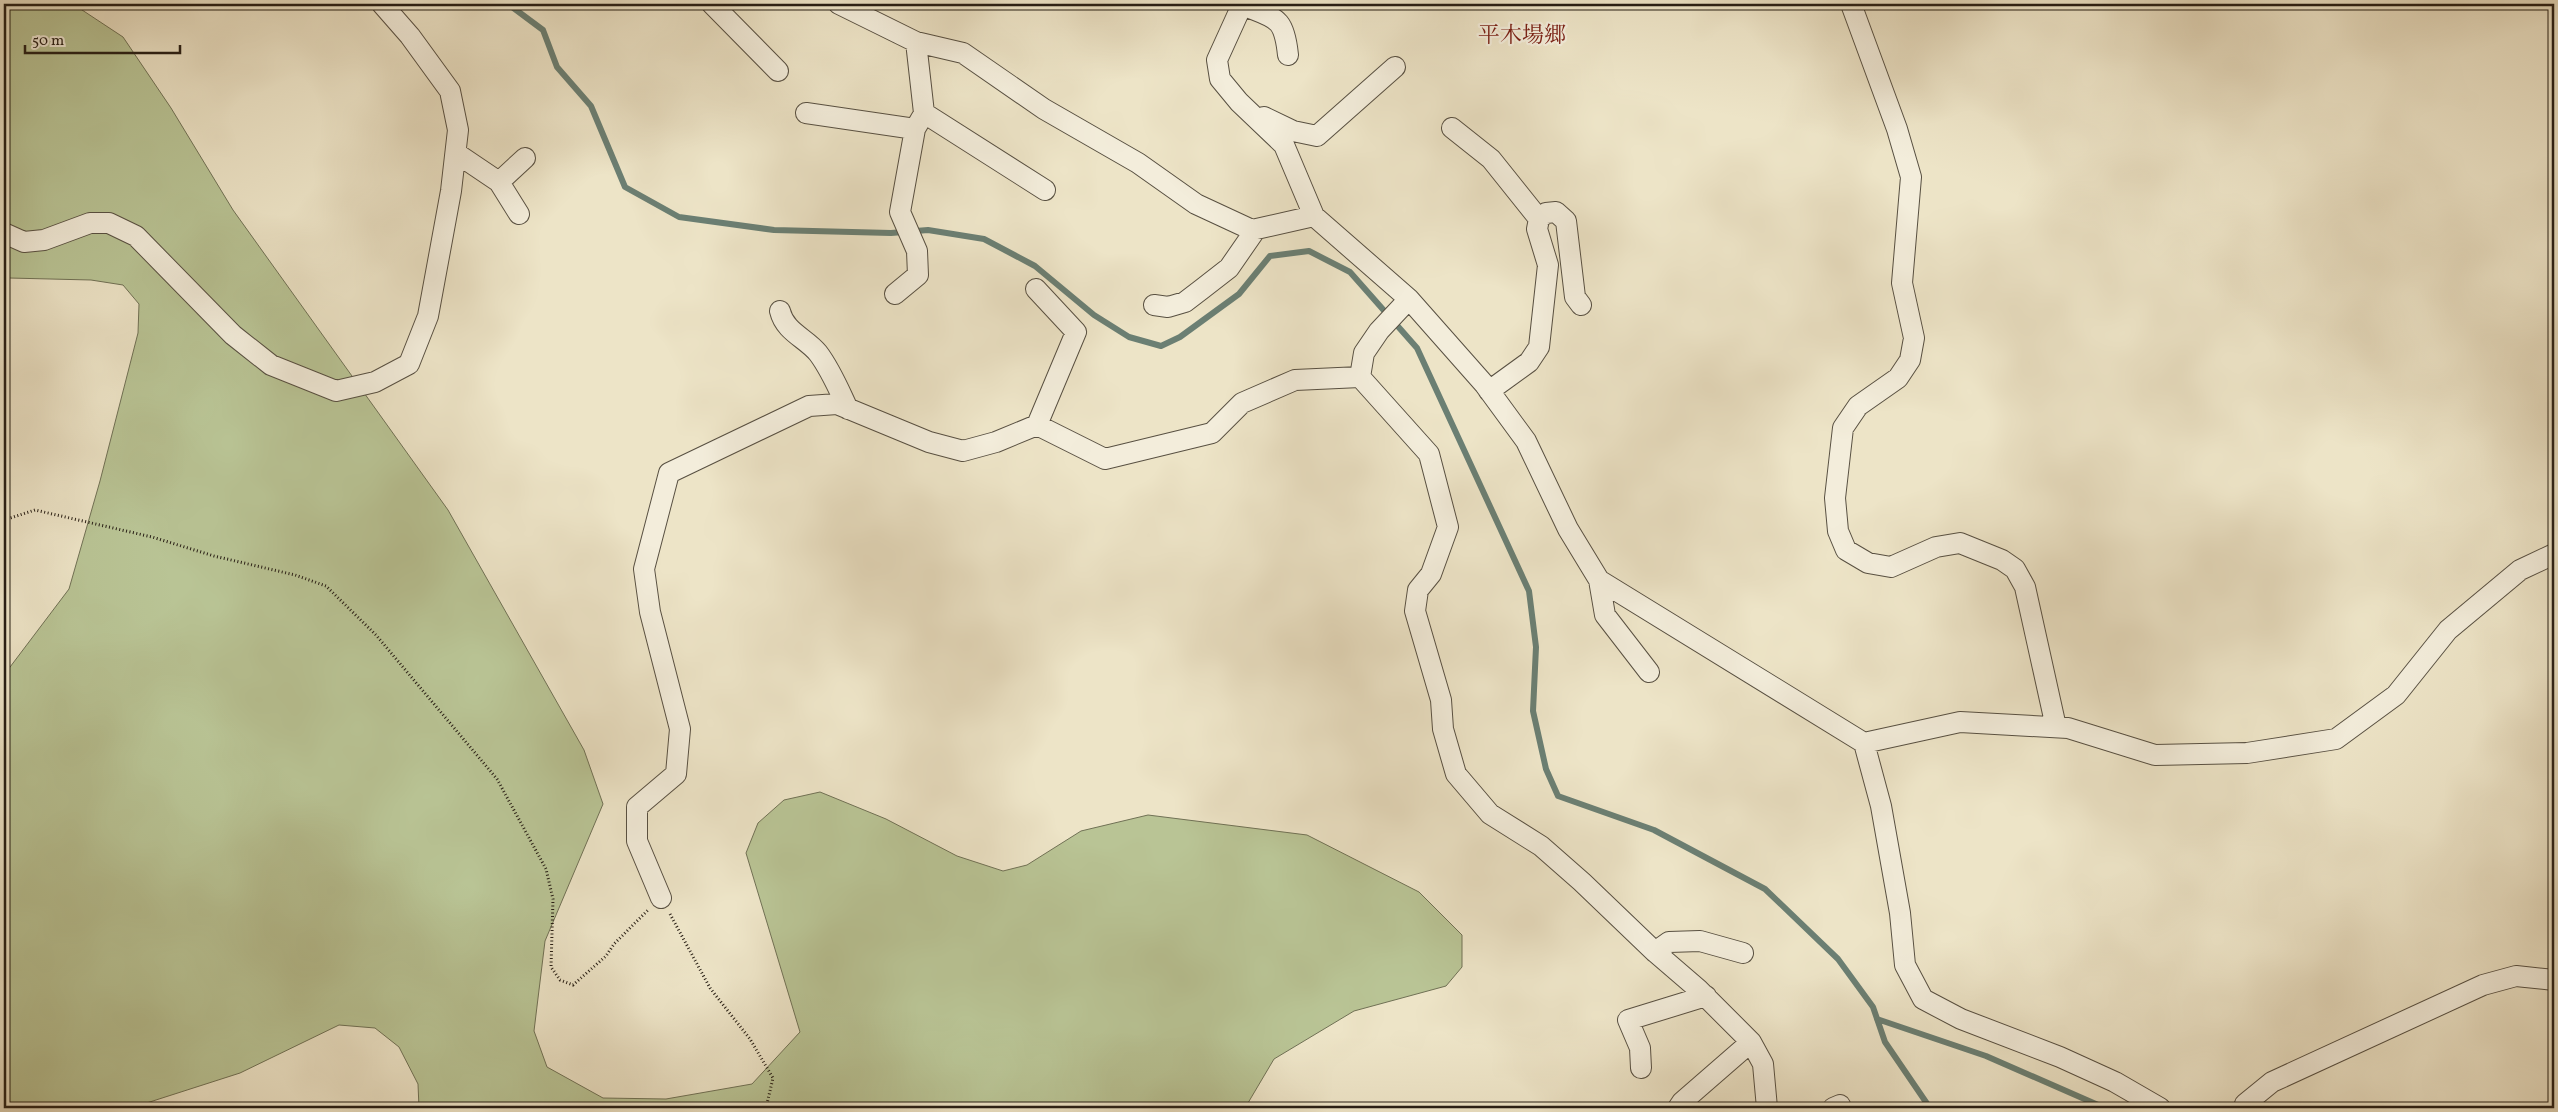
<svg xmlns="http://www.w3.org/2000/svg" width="2558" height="1112" viewBox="0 0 2558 1112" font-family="Vollkorn,'Noto Serif JP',serif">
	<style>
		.green { fill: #b9c495; stroke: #707155 }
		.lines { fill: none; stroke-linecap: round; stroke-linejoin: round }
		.stream { stroke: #6b7f73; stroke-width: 6 }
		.street-casing { stroke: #585042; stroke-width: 22 }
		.path { stroke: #271e15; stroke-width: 3; stroke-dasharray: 1 2.5; stroke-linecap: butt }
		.street { stroke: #f3eddb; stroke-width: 20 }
		.labels { text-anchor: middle; stroke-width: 4.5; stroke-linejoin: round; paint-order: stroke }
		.quarter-label { font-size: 22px; fill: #7a1f14; stroke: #f3eddb }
	</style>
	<rect width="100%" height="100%" fill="#ede4c7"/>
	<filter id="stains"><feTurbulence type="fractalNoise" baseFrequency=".004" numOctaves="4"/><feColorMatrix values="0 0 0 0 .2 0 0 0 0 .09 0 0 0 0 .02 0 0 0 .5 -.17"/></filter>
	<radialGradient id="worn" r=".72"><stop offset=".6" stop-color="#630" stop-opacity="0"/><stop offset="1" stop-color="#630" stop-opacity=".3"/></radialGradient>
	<path class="green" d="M4,4H73L123,37L171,108L233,210L448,510L584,750L603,804L545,941L534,1031L547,1067L603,1098L666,1099L752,1084L800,1032L746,853L758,823L784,800L820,792L886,819L957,856L1003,871L1027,865L1081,831L1148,815L1307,835L1419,892L1462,935V967L1446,986L1354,1011L1274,1059L1245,1108H419L418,1084L399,1047L375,1028L339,1025L240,1073L131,1108H4V675L69,589L100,481L138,333L139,304L123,285L91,280L9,278L4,274Z"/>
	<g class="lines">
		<path class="stream" d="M508,4L543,30L557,67L591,106L625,187L679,217L774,230L891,233L928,230L984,239L1035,266L1094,315L1129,337L1161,346L1180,337L1239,294L1270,256L1309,251L1350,272L1417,348L1529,591L1536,647L1533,711L1546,769L1558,796L1654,830L1765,889L1838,959L1873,1007L1885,1042L1930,1108
			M1877,1019L1986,1056L2105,1108"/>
		<defs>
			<path id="street" d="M712,4L778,71
				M839,4L916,42L963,53L1044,109L1138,163L1196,204L1252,230L1314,216L1409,299L1485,385L1526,441L1568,529L1599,580L1864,743L1881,806L1900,913L1905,965L1923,999L1961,1019L2060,1057L2115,1082L2160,1108
				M1851,4L1897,129L1911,177L1902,283L1914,338L1910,360L1898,378L1858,406L1843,428L1835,498L1838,531L1846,550L1868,563L1891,567L1936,547L1960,543L2002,560L2015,569L2025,587L2056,727
				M916,42L924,113L1045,190
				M1288,55C1284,16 1276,19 1242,5L1217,60L1220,79L1239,102L1284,145L1314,216
				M806,113L915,129L922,117
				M1264,117L1293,131L1317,136L1395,67
				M1452,128L1491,159L1539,219
				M456,153L499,182L519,214
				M499,182L525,158
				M4,233L24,242L44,240L90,223H109L136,236L233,335L271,365L336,391L375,382L409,364L428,316L451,191L458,130L450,91L410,36L382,4
				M1036,289L1076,332L1037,425
				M895,294L918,275L917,251L900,212L915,129
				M1154,305L1168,307L1185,302L1202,289L1229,268L1256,229
				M780,311C785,332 806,338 818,353C831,370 839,390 848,409
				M1360,377L1364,353L1379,331L1409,299
				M1489,391L1529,362L1539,347L1548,265L1537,229L1539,219L1546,213L1556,212L1566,221L1575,297L1581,305
				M1599,580L1605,615L1649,672
				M1864,743L1960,722L2068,728L2155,755L2247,753L2336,739L2396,695L2448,630L2520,570L2554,554
				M661,898L637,841V807L676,774L680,729L650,612L644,569L669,473L809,406L837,404L929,442L963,451L996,442L1037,425L1105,459L1212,433L1242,403L1295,380L1360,377L1429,454L1448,527L1431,574L1418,590L1415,611L1441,700L1443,729L1456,774L1490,814L1541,846L1582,882L1655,952L1698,989L1751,1042L1763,1064L1767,1108
				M1655,952L1669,942L1700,941L1743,953
				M1641,1068L1640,1048L1628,1020L1706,996
				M1678,1108L1682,1102L1751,1042
				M1833,1108L1840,1105
				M2244,1108L2245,1104L2272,1082L2483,985L2516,976L2554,980"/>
		</defs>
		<use href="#street" class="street-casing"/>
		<path class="path" d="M4,520L35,510L152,537L214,556L295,575L326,586L376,635L497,779L546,869L553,899L551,967L560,980L573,985L606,956L614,944L648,910
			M670,914L710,988L750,1039L773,1078L766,1108"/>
		<use href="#street" class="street"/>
	</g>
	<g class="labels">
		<g class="quarter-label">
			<text x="1522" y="42">平木場郷</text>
		</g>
	</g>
	<rect width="2558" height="1112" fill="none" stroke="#ede4c7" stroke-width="20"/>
	<rect x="5" y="5" width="2548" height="1102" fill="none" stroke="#271e15" stroke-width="2.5"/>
	<rect x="10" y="10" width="2538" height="1092" fill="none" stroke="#271e15"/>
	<path d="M25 45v8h155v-8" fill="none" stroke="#271e15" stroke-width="2.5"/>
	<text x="32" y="45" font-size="15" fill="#271e15" stroke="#f3eddb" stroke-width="4" paint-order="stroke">50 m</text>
	<rect width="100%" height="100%" filter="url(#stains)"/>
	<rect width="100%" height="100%" fill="url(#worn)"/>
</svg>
